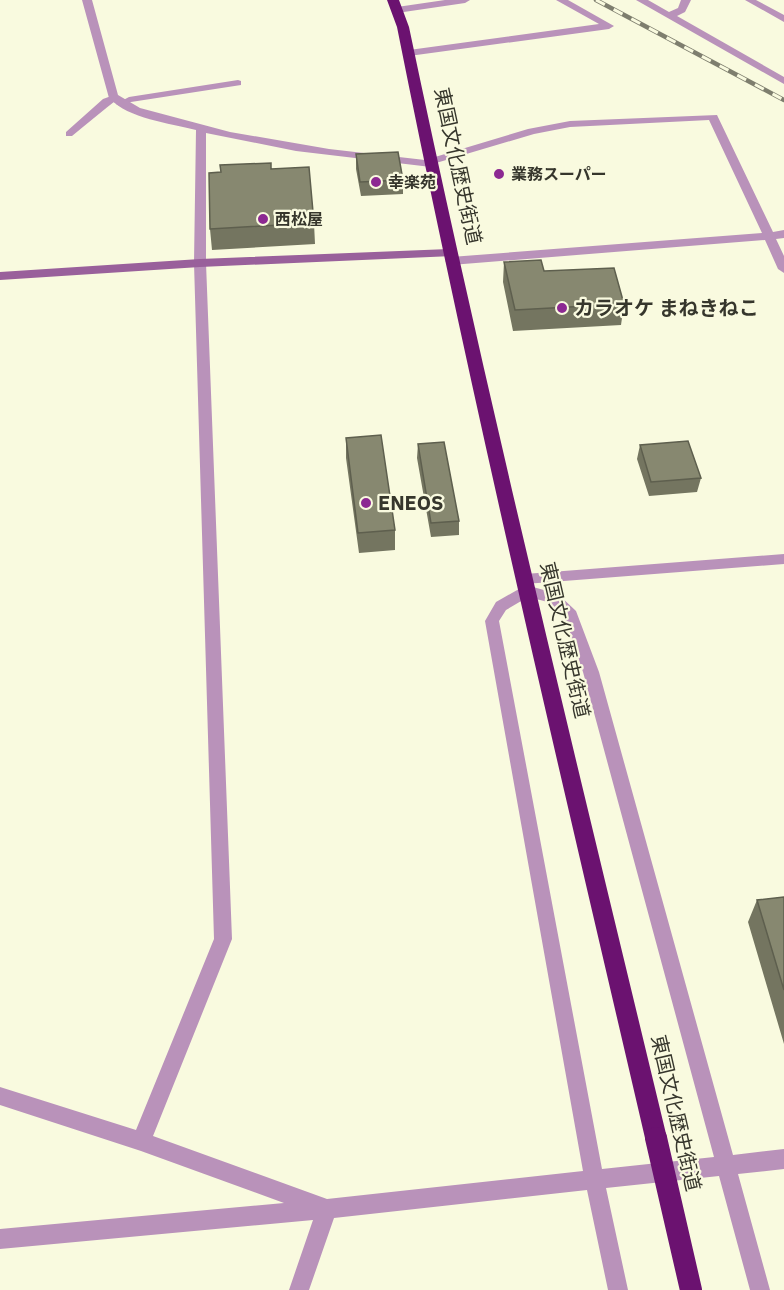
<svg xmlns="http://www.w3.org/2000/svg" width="784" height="1290" viewBox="0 0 784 1290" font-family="'IBM Plex Sans','Noto Sans JP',sans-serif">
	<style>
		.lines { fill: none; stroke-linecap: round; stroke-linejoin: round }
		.lane { fill: #b992ba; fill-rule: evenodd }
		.street { fill: #b992ba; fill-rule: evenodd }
		.secondary { fill: #99609b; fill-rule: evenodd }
		.highway { fill: #6b1270; fill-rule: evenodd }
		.rail-casing { stroke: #7e7e6e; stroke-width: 4.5 }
		.rail { stroke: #f9fadf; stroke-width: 3; stroke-dasharray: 10; stroke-linecap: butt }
		.highway-bridge { stroke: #6b1270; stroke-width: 22 }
		.wall { fill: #747560 }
		.building { fill: #878870; stroke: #5e5f4e; stroke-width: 1.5 }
		.poi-dot { fill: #8c2992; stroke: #f9fadf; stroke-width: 2 }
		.labels { text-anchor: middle; stroke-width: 4.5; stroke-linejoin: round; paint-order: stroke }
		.far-poi-label { font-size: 16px; font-weight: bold; fill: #36362c; stroke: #f9fadf; text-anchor: start }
		.street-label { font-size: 20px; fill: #36362c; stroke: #f9fadf }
		.poi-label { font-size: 20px; font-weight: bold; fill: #36362c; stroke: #f9fadf; text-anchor: start }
	</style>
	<rect width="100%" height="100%" fill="#f9fadf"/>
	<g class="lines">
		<path class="lane" d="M745,0H756L784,15V22Z
			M238,80L241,81V85L131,102L121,107L116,104L129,97Z
			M114,95L119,98C103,110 88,123 72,136H66V132L103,99Z"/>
		<path class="street" d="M82,0H92L118,95L140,108L230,132L329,149L425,160L528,129L570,121L717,115L773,232L784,230V238L776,239L784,256V273L778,269L765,240L451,265L445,261L451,257L762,233L709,120L570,127L534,134L436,163L435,166L431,167L296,151L206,133V263L232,939L153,1136L327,1199L583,1171L485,621L496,602L526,585L558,594L576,611L599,672L733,1155L784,1149V1169L738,1174L770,1290H750L719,1176L606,1188L628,1290H608L587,1190L334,1218L309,1290H289L313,1220L0,1249V1229L284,1203L141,1151L0,1105V1087L136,1130L214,939L194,263L196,130C169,123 129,119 109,98ZM528,597L548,602L565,618L583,672L714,1157L602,1169L499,621L506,610Z
			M445,0H470L465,3L397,13L392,10L397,7Z
			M556,0H568L614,26L609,29L409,56L404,53L409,50L599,24Z
			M636,0H648L669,12L678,8L681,0H691L685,12L677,16L784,77V84Z
			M784,554V564L525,584L520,583L518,579L520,575L525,574Z"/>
		<path class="secondary" d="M449,249L455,253L453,256L200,267L0,280V272L200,259Z"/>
		<path class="highway" d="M387,0H399L409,27C487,399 578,768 667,1138L664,1146L656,1149L648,1146L645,1138C559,768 471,399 397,27Z"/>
		<defs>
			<path id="rail" d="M596,0L784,100"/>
		</defs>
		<use href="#rail" class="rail-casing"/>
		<use href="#rail" class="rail"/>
		<path class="highway-bridge" d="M656,1138L691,1290"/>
	</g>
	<path class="wall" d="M356,154L403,180V194L361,196L356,169Z
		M271,169L314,223L315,244L212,250L210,229L221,172Z
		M504,262L544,271L624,304L621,325L513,331L503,282Z
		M346,438L395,530V550L359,553L346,458Z
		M418,444L459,521V535L431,537L417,458Z
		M640,445L701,478L697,492L649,496L637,459Z
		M784,897V1044L748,922L757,900Z"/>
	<path class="building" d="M398,152L403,180L360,182L356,154Z
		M271,163V169L309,167L314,223L210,229L209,173L221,172L220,165Z
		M541,260L544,271L614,268L624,304L515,310L504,262Z
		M381,435L395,530L358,533L346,438Z
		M688,441L701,478L651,482L640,445Z
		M444,442L459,521L431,523L418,444Z
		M784,897V990L757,900Z"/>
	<g class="poi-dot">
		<circle cx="499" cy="174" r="6"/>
		<circle cx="376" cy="182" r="6"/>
		<circle cx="263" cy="219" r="6"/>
		<circle cx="562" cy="308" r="6"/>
		<circle cx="366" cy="503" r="6"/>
	</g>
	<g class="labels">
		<g class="far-poi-label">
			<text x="511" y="180">業務スーパー</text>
			<text x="388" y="188">幸楽苑</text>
			<text x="275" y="225">西松屋</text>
		</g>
		<g class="street-label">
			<text transform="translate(458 166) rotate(78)" y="7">東国文化歴史街道</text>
			<text transform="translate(565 640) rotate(77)" y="7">東国文化歴史街道</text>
			<text transform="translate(676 1113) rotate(77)" y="7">東国文化歴史街道</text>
		</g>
		<g class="poi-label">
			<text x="574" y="315">カラオケ まねきねこ</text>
			<text x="378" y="510">ENEOS</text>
		</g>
	</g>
</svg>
